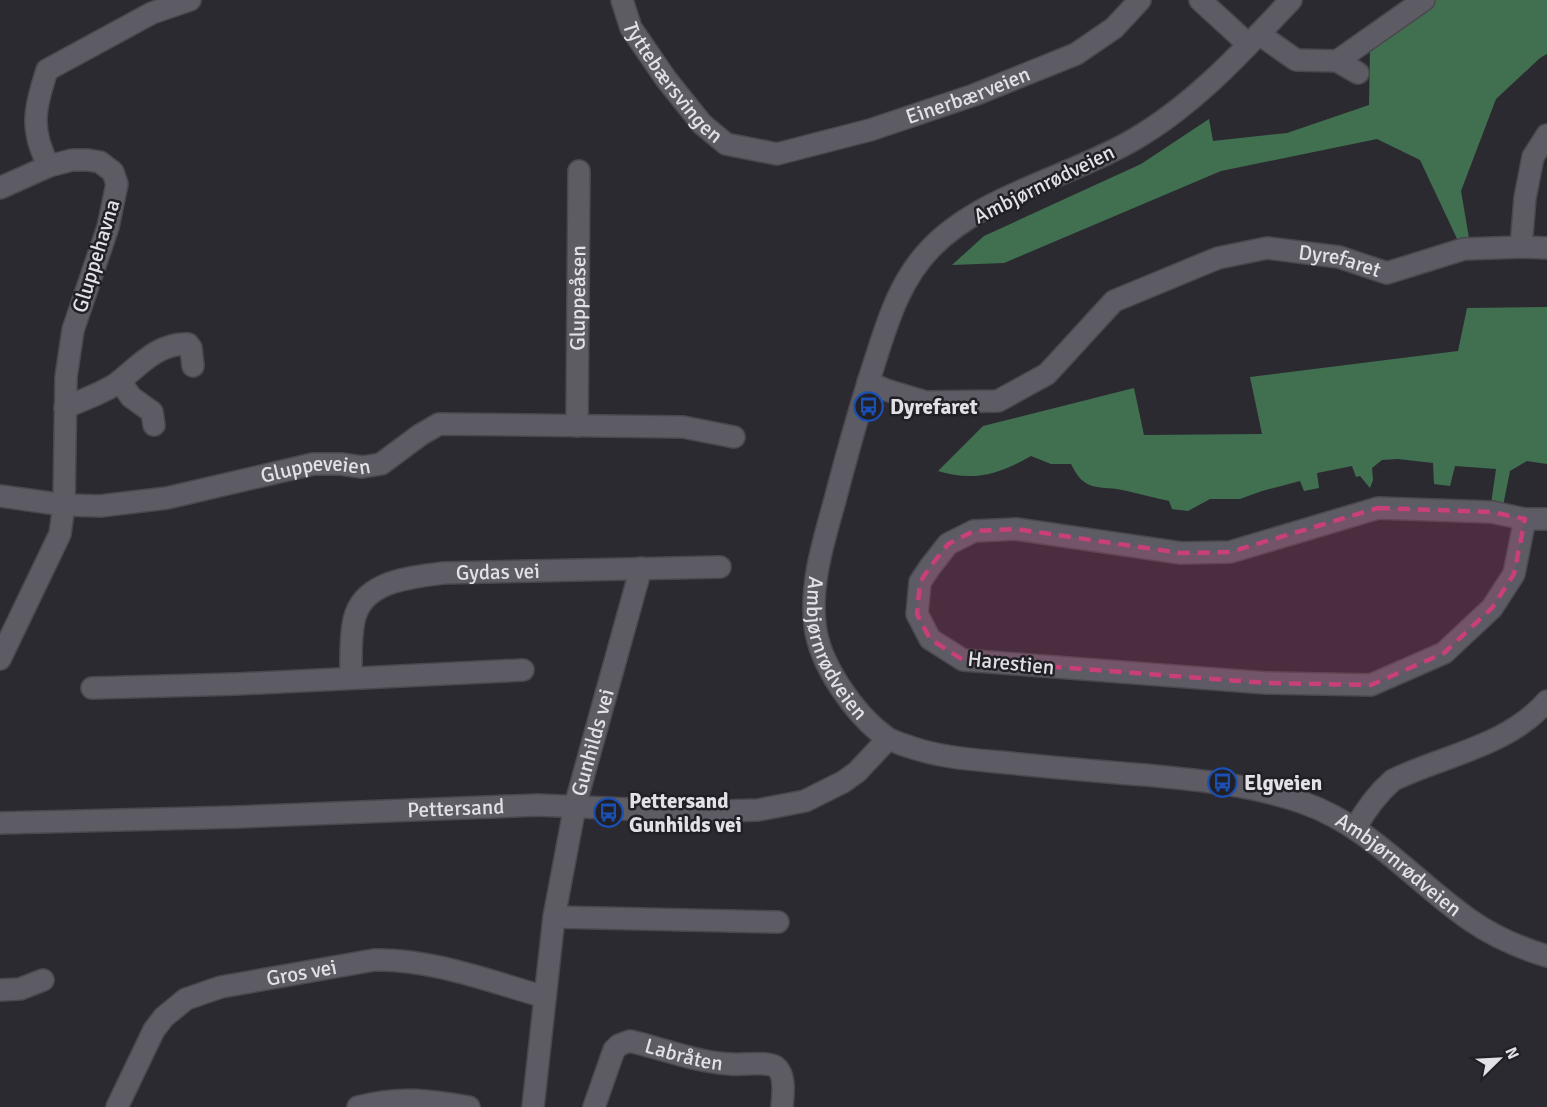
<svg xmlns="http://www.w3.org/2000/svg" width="1547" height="1107" viewBox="0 0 1547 1107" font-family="Signika,sans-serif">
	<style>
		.forest { fill: #417050 }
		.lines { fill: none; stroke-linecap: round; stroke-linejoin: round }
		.minor-casing { stroke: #4a484e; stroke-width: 24 }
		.minor { stroke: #5d5b64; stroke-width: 21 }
		.marked { fill: #c84077; fill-opacity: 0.2; stroke: #c84077; stroke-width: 4.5; stroke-dasharray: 12 8; stroke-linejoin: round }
		.labels { text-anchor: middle; stroke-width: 5; stroke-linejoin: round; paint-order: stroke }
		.street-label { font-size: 21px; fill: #e2e1e6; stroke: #212027 }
		.poi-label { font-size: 21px; font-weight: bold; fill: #e2e1e6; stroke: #212027; text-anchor: start }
	</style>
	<rect width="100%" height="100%" fill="#2b2a31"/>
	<path class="forest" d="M1431,0H1547V54L1540,58L1496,99L1461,191L1469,238L1459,243L1420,160L1377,139L1221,171L1004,263L952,265L984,236L1141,164L1209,119L1213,141L1287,133L1369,105L1370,47Z
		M1547,307V464L1527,461L1510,471L1503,506L1491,504L1496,469L1455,466L1450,486L1434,484L1433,463L1398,459L1382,460L1372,468L1373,480L1370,488L1360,476L1356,477L1352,466L1317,473L1319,488L1304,491L1300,481L1262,491L1240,499H1210L1188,511L1172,509L1169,501C1154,498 1141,494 1127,491C1099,484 1086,495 1071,464H1051L1031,456C999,474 974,482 938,471L983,426L1134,388L1144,435L1262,434L1250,377L1458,351L1467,308Z"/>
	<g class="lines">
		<defs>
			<g id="minor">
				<path id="s1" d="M622,0L631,28L666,79L702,124L726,144L777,154L870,130L974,95L1076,54L1114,28L1140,0"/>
				<path d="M1200,0L1248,44"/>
				<path id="s2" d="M1291,0C1243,51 1194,105 1133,140C1070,177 982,195 931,248C900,280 888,320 875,361C860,407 847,454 835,500C824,540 810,583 815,625C819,664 855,715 886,737C893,742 902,744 910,747C945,759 981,760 1019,764C1061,768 1103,772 1146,775C1199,780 1253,785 1304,803C1371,827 1414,881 1470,920C1493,936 1520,948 1547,956"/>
				<path d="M1259,34L1296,60L1337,61L1358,73"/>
				<path d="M1337,61L1424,0"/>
				<path d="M1547,135L1533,157L1525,198L1521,247L1547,248"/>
				<path d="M49,166C29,129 35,109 47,70L152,13L190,0"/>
				<path d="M0,188L49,166L72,160H88L100,162L113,172L117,184L108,227L73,330L66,377L64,505L60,534L0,659"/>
				<path d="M120,381L131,397L152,412L154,425"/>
				<path id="s3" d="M868,382L886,390L926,402L998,401L1047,374L1114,301L1218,258L1267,248L1339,257L1387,273L1464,249L1521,247"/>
				<path d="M65,408C81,400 101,394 116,384C137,368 158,342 188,344L191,348L193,366"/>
				<path id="s4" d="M577,426L579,171"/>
				<path id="s5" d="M0,496L64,505L100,506L167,498L313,464H341L362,467L381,464L420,435L439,424L683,427L734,437"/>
				<path d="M1525,519L1514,574L1492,608L1444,653L1371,685L1266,683L963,660L930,639L917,614L920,582L930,567L948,544L974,531L1016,529L1181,553L1230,552L1378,508L1492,512L1525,519H1547"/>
				<path id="s6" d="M351,677C351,658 350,639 354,620C363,580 410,578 443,573L720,567"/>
				<path d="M92,688L237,684L523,670"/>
				<path id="s7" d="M0,823L238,817L538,805L693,812L758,810L805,801L843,782L857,772L888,739"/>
				<path d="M1356,827C1366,809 1377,794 1393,780C1445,755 1508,746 1547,701"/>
				<path d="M554,917L778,922"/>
				<path d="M0,990L20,989L43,980"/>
				<path id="s8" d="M117,1107L154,1030L164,1017L186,999L221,987L374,960C429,958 492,982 545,997"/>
				<path d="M358,1107C400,1096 427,1100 469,1107"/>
				<path id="s9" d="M533,1107L554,917L575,806L641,568"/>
				<path id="s10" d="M594,1107L614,1050L619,1045L630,1041C663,1049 696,1062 730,1064C741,1065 768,1061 776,1067C786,1075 783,1096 782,1107"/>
			</g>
		</defs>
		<use href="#minor" class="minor-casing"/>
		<use href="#minor" class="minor"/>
	</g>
	<path class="marked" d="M1378,508L1492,512L1525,519L1514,574L1492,608L1444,653L1371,685L1266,683L963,660L930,639L917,614L920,582L930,567L948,544L974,531L1016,529L1181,553L1230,552Z"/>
	<defs>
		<symbol id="bus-ring" viewBox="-11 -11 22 22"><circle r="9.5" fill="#212027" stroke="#1a4fb4" stroke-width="1.5"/><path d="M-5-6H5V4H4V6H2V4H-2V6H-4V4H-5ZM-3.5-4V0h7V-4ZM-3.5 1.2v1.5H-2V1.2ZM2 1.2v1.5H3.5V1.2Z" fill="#1a4fb4"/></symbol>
	</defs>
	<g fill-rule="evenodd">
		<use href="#bus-ring" x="852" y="390" width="33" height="33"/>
		<use href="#bus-ring" x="1206" y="766" width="33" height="33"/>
		<use href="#bus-ring" x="592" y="796" width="33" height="33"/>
	</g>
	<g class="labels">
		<g class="street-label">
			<text dy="7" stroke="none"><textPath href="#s1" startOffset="98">Tyttebærsvingen</textPath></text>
			<text dy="7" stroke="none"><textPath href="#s1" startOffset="432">Einerbærveien</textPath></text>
			<text transform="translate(1044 184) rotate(-26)" y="7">Ambjørnrødveien</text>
			<text transform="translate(96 256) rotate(-73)" y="7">Gluppehavna</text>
			<text dy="7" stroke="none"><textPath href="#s3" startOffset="525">Dyrefaret</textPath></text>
			<text dy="7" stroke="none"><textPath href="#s4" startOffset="128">Gluppeåsen</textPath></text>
			<text dy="7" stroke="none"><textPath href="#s5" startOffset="320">Gluppeveien</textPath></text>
			<text dy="7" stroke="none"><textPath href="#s6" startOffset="220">Gydas vei</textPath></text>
			<text dy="7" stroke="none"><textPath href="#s2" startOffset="870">Ambjørnrødveien</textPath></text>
			<text transform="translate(1011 663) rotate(6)" y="7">Harestien</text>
			<text dy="7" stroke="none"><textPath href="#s9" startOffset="370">Gunhilds vei</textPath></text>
			<text dy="7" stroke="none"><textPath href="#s7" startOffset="456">Pettersand</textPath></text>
			<text dy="7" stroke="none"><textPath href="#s2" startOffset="1516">Ambjørnrødveien</textPath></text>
			<text dy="7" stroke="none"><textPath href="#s8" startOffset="249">Gros vei</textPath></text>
			<text dy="7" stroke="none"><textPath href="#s10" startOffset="135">Labråten</textPath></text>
		</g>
		<g class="poi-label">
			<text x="890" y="414">Dyrefaret</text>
			<text x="1244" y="790">Elgveien</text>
			<text x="629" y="808">Pettersand<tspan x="629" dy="24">Gunhilds vei</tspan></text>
		</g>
	</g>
	<g transform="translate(1499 1059) rotate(66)" stroke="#212027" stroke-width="4.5" paint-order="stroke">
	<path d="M0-4.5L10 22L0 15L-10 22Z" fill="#e2e1e6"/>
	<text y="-9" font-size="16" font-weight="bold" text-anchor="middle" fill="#e2e1e6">N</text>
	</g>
</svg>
